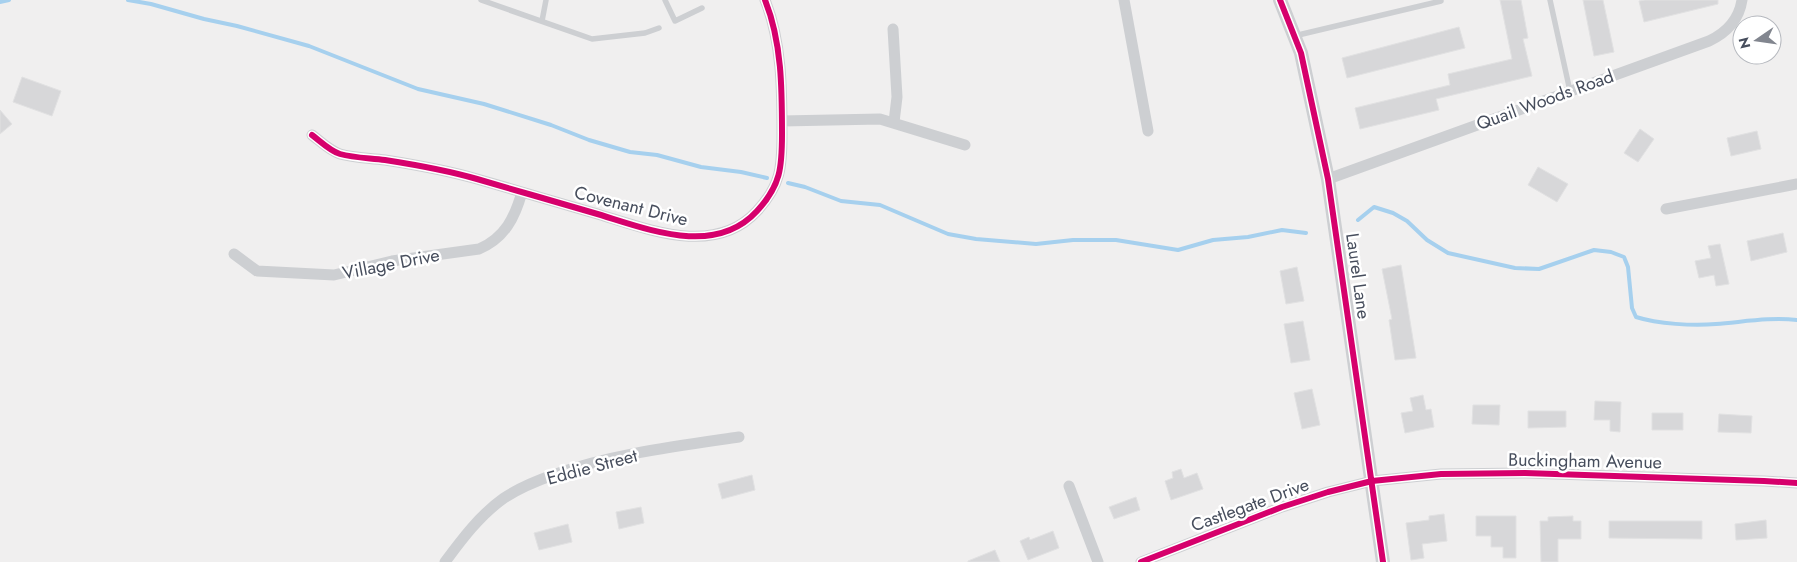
<svg xmlns="http://www.w3.org/2000/svg" width="1797" height="562" viewBox="0 0 1797 562" font-family="Jost,sans-serif">
	<style>
		.lines { fill: none; stroke-linecap: round; stroke-linejoin: round }
		.stream { stroke: #a6d0ee; stroke-width: 4 }
		.building { fill: #d7d7d9; stroke: #e1e1e2 }
		.service { stroke: #cdcfd2; stroke-width: 5.5 }
		.minor { stroke: #cdcfd2; stroke-width: 11 }
		.tertiary { stroke: #cdcfd2; stroke-width: 14 }
		.cycleway-casing { stroke: #fff; stroke-width: 9 }
		.cycleway { stroke: #d6006c; stroke-width: 6 }
		.labels { text-anchor: middle; stroke-width: 5; stroke-linejoin: round; paint-order: stroke }
		.street-label { font-size: 18px; fill: #464d5c; stroke: #fff }
	</style>
	<rect width="100%" height="100%" fill="#f0efef"/>
	<g class="lines">
		<path class="stream" d="M128,0L151,4L204,19L237,26L309,46L418,89L484,104L551,125L589,140L630,152L657,155L701,167L741,172L767,178
			M0,2L9,0
			M788,183L805,187L841,201L880,205L948,234L976,239L1036,244L1073,240H1116L1178,250L1213,240L1248,237L1282,230L1306,233
			M1358,220L1374,207L1393,213L1407,221L1427,240L1448,253L1515,268L1539,269L1594,250L1611,252L1624,257L1628,267L1632,308L1636,317C1658,324 1693,326 1716,324C1743,322 1770,317 1797,320"/>
	</g>
	<path class="building" d="M1500,0H1521L1528,38L1523,39L1532,76L1436,99L1439,110L1360,129L1355,108L1450,85L1448,74L1512,59Z
		M1583,0H1603L1614,52L1594,56Z
		M1645,0H1718V4L1644,22L1639,1Z
		M1459,27L1465,48L1347,78L1342,58Z
		M22,77L61,91L52,116L13,102Z
		M0,110L12,124L0,134Z
		M1640,129L1654,139L1638,162L1624,153Z
		M1757,131L1761,149L1731,156L1727,138Z
		M1538,167L1568,184L1557,202L1528,185Z
		M1783,233L1787,252L1751,261L1747,241Z
		M1720,244L1729,284L1716,286L1714,275L1699,278L1695,261L1711,258L1708,246Z
		M1401,265L1416,358L1395,360L1389,320L1392,319L1382,269Z
		M1297,267L1304,301L1286,304L1280,271Z
		M1303,321L1310,360L1291,363L1284,324Z
		M1312,389L1320,425L1302,429L1294,393Z
		M1423,395L1426,410L1431,409L1434,427L1405,433L1401,413L1413,411L1410,398Z
		M1595,401L1621,402L1620,432L1610,431V420H1594Z
		M1473,405H1500L1499,425L1472,424Z
		M1528,411H1566V427L1528,428Z
		M1652,413H1683V430H1652Z
		M1719,414L1752,416L1751,433L1718,432Z
		M1181,469L1184,478L1197,473L1203,489L1171,500L1165,481L1173,478L1172,472Z
		M752,475L755,490L722,499L718,484Z
		M1136,497L1140,510L1114,519L1109,507Z
		M641,507L644,523L619,529L616,512Z
		M1444,514L1447,541L1422,544L1424,558L1411,560L1406,523L1429,520V516Z
		M1476,516H1516V558H1503V547H1491V536H1476Z
		M1573,516V521H1581V539H1558V562H1541L1540,521H1548V517Z
		M1766,520L1767,538L1736,540L1735,524Z
		M1609,521H1702V539L1609,538Z
		M568,524L572,542L539,550L534,533Z
		M1053,531L1059,548L1028,560L1020,541L1029,537L1030,540Z
		M995,550L1000,562H968V561Z"/>
	<g class="lines">
		<path class="service" d="M481,0L592,39L645,33L659,28
			M665,0L675,21L702,8
			M1550,0L1570,91
			M542,21L546,0
			M1294,36L1441,1"/>
		<path class="minor" d="M1124,0L1148,131
			M893,29L897,97L894,122
			M782,121L880,119L965,145
			M312,135C320,141 330,151 340,154C354,158 370,158 385,160C417,165 446,170 477,179C516,190 555,202 594,213C645,228 714,258 757,211C781,185 782,167 782,134C782,90 782,42 765,0
			M1328,179L1709,41C1726,33 1739,20 1742,0
			M1666,209L1797,184
			M234,254L257,271L334,275L392,261L479,249C505,238 515,217 522,192
			M1069,486L1098,562
			M445,562C462,539 480,515 504,498C519,488 536,481 553,475C612,454 677,446 739,437
			M1141,562L1282,507L1328,492L1372,481L1441,474L1525,473L1764,481L1797,483"/>
		<path class="tertiary" d="M1280,0L1301,53L1328,179L1383,562"/>
		<defs>
			<path id="cycleway" d="M1280,0L1301,53L1328,179L1383,562
				M312,135C320,141 330,151 340,154C354,158 370,158 385,160C417,165 446,170 477,179C516,190 555,202 594,213C645,228 714,258 757,211C781,185 782,167 782,134C782,90 782,42 765,0
				M1141,562L1282,507L1328,492L1372,481L1441,474L1525,473L1764,481L1797,483"/>
		</defs>
		<use href="#cycleway" class="cycleway-casing"/>
		<use href="#cycleway" class="cycleway"/>
	</g>
	<g class="labels">
		<g class="street-label">
			<text transform="translate(1545 100) rotate(-20)" y="6">Quail Woods Road</text>
			<text transform="translate(631 206) rotate(14)" y="6">Covenant Drive</text>
			<text transform="translate(391 264) rotate(-11)" y="6">Village Drive</text>
			<text transform="translate(1358 276) rotate(82)" y="6">Laurel Lane</text>
			<text transform="translate(1585 461) rotate(1)" y="6">Buckingham Avenue</text>
			<text transform="translate(592 467) rotate(-15)" y="6">Eddie Street</text>
			<text transform="translate(1250 505) rotate(-20)" y="6">Castlegate Drive</text>
		</g>
	</g>
	<g transform="translate(1757 40) rotate(257)"><circle r="24" fill="#ffffff" stroke="#b5b8be"/>
	<path d="M0-4L9 19L0 12L-9 19Z" fill="#82868f"/>
	<text y="-8" font-size="14" font-weight="bold" text-anchor="middle" fill="#464d5c">N</text>
	</g>
</svg>
